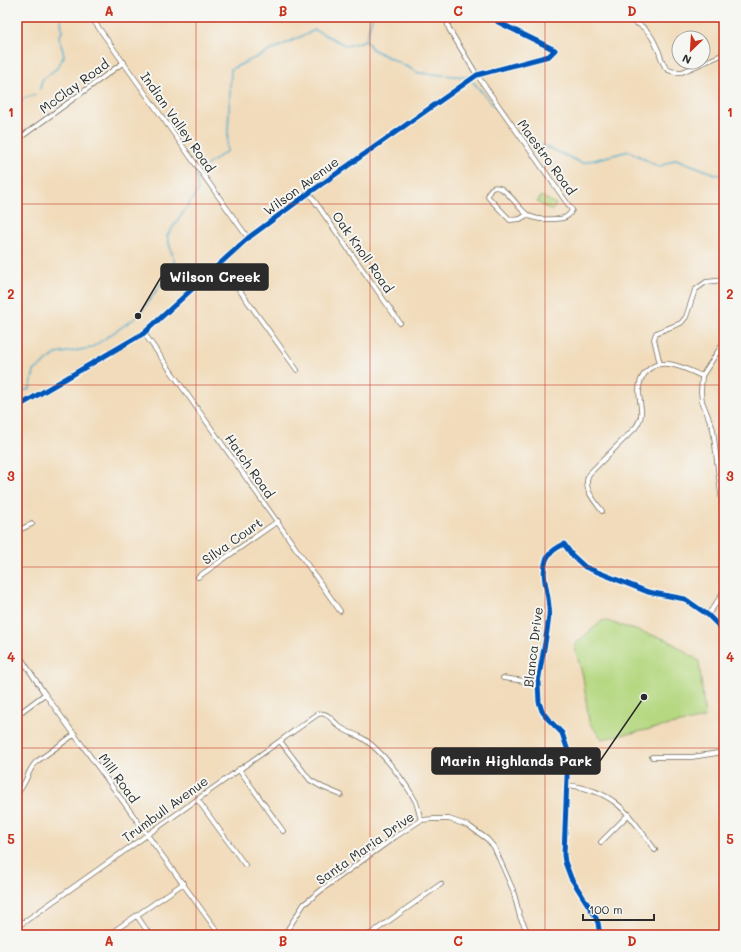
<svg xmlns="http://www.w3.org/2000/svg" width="741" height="952" viewBox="0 0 741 952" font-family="Mali,sans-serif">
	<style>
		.green { fill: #b5d881; stroke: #708256 }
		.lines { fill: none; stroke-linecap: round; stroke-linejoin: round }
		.stream { stroke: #49aac9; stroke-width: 1.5 }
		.minor-casing { stroke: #70695d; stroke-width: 5.5 }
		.minor { stroke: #fff; stroke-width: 4 }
		.cycleway-casing { stroke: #f6f6f2; stroke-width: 8 }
		.cycleway { stroke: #0057b8; stroke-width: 5 }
		.grid { fill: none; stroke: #c8321e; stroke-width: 1; stroke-opacity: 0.55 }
		.labels { text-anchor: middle; stroke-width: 4; stroke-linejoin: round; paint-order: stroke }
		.street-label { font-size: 13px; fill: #2b2b2b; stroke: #f6f6f2 }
		.leader { fill: none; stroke: #2b2b2b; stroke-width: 1.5 }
		.callout-dot { fill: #2b2b2b; stroke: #f6f6f2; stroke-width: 1.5 }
		.callout { fill: #2b2b2b; stroke: #2b2b2b; stroke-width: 1.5 }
		.callout-label { font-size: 14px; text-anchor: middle; font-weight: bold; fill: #fff }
		.neatline { fill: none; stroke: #c8321e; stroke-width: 1.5 }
		.grid-label { font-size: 13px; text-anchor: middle; font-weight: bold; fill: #c8321e }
	</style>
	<rect width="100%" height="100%" fill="#f6f6f2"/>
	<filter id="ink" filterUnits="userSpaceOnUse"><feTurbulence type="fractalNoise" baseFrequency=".025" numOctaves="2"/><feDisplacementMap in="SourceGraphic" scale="8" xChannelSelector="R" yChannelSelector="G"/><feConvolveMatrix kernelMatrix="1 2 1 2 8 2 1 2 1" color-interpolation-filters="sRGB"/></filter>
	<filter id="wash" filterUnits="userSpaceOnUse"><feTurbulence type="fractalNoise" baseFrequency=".012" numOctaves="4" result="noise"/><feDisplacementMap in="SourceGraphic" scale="16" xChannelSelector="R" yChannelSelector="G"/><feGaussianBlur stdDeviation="0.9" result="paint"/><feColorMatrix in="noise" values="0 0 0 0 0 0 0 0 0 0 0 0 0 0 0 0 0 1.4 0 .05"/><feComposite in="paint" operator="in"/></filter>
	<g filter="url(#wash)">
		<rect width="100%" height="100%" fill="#f1dbba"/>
		<path class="green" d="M541,196L556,204L552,211L537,202Z
			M603,620L668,640L699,661L705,718L602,739L589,722L583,677L574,645Z"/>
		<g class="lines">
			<path class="stream" d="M366,40L372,49L419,73L467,77
				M473,82L503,116
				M40,89L42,80L57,68L64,56L59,36L62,32L61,17
				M17,108L24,98L35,95
				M520,131L529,139L582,163L629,151L659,167L676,159L718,175L724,174
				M203,168L227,151L231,69L315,30L347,46L366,40L372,17
				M17,392L30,389L34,371L56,354L91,348L138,316L175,264L167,236L198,191L196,174"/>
		</g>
	</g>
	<g filter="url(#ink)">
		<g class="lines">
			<defs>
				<path id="minor" d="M91,17L248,238
					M446,17L449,29L477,75L572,210C568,218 563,219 554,219C520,222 524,206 502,189C494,185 489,188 488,197L510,220L520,219L527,215
					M624,17C631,21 641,24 646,30C652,35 656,45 659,52C664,67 665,73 682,72L724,54
					M17,140L124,62
					M309,193L400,323
					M220,263L297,370
					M144,333L340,611
					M724,342L702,376L701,392L702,401L713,429L724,519
					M660,364L654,339L656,333L681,323L686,317L695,290L706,282L724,280
					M17,407L144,333L248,238L309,193L477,75L549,56L555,50L498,22L493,17
					M602,511C594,500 582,488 589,474L635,428C646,414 639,406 639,390C639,382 642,376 647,371C661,355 686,369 702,376
					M17,531L32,524
					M198,577L278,521
					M708,615L719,599L724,591
					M17,652L45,694L220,935
					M503,678L538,683
					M17,715L45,694
					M280,741L310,780L322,787L341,795
					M652,757H692L724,752
					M239,769L283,831
					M567,785C616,791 627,812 655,850
					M17,793C27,784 27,771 36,762L75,734
					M197,799L245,865
					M601,842L629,814
					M137,916L150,935
					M17,927L318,714C328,711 333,722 340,727C347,732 355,734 362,738C381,749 406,783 416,802C418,808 419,814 421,820
					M287,931L295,935
					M108,935L184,883
					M284,935L304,904L324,888L395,837L421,820L434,819H449L469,826L487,839L494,847L513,890L520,917L529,935
					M369,935L441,884
					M600,935L598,923L595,916L571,878L565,862L564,855L568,751L562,733L548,719L542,711L539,702L538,683C541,661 547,638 549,615C551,597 540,578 546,560C549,552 557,548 564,544L572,555L585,567L648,592L685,599L708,615L724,631"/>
			</defs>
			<use href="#minor" class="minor-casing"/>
			<use href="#minor" class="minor"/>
			<defs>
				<path id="cycleway" d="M17,407L144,333L248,238L309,193L477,75L549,56L555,50L498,22L493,17
					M600,935L598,923L595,916L571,878L565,862L564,855L568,751L562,733L548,719L542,711L539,702L538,683C541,661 547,638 549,615C551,597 540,578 546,560C549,552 557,548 564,544L572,555L585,567L648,592L685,599L708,615L724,631"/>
			</defs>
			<use href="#cycleway" class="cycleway-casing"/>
			<use href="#cycleway" class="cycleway"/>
		</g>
	</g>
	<path class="grid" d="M196,17V935M370,17V935M545,17V935M17,204H724M17,385H724M17,567H724M17,748H724"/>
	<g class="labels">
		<g class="street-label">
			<text transform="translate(74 86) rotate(-36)" y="5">McClay Road</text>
			<text transform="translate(178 122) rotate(55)" y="5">Indian Valley Road</text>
			<text transform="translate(547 157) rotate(54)" y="5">Maestro Road</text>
			<text transform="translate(301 186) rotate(-36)" y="5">Wilson Avenue</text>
			<text transform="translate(363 252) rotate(55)" y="5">Oak Knoll Road</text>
			<text transform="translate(250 466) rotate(55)" y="5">Hatch Road</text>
			<text transform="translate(232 541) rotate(-35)" y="5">Silva Court</text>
			<text transform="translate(533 647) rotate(-83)" y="5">Blanca Drive</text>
			<text transform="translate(119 778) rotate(54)" y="5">Mill Road</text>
			<text transform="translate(165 809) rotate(-36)" y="5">Trumbull Avenue</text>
			<text transform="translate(365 848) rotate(-35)" y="5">Santa Maria Drive</text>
		</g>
	</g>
	<path class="leader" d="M138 316L161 277M644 697L600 761"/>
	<g class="callout-dot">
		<circle cx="138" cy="316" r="4"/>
		<circle cx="644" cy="697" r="4"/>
	</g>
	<g class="callout">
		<rect x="161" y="264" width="107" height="26" rx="4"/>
		<rect x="432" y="748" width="168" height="26" rx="4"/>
	</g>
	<g class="callout-label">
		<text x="215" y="282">Wilson Creek</text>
		<text x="516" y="766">Marin Highlands Park</text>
	</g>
	<rect width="741" height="952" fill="none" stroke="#f6f6f2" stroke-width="44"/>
	<g transform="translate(691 50) rotate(205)"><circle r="19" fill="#f6f6f2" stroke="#a5a5a2"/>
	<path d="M0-3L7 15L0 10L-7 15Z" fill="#c8321e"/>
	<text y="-6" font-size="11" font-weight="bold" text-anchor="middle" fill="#2b2b2b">N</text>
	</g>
	<path d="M583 914v6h71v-6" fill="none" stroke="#2b2b2b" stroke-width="2"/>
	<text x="589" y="914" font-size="12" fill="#2b2b2b" stroke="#f6f6f2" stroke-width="3" paint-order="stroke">100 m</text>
	<rect x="22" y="22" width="697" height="908" class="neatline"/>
	<g class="grid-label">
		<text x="109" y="16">A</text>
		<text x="283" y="16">B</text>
		<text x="458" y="16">C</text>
		<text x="632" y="16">D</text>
		<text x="11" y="117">1</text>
		<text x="730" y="117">1</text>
		<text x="11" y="299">2</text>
		<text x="730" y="299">2</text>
		<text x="11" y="481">3</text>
		<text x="730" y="481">3</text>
		<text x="11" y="662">4</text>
		<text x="730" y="662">4</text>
		<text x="11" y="844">5</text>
		<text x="730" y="844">5</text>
		<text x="109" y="946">A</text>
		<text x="283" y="946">B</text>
		<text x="458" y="946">C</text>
		<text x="632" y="946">D</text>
	</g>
</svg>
